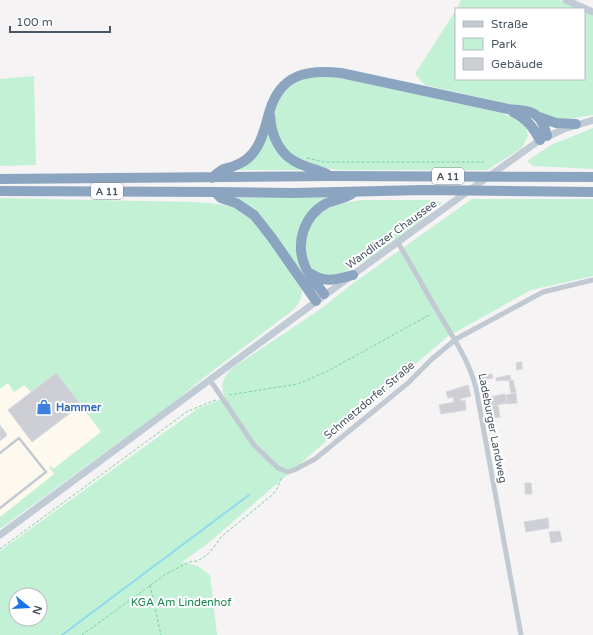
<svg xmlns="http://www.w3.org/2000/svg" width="593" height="635" viewBox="0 0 593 635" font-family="'Varela Round',sans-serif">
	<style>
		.commercial { fill: #fdf9ef }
		.green { fill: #c3f1d5; fill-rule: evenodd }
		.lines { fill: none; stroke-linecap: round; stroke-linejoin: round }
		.stream { stroke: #90daee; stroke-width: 2 }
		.building { fill: #cdcfd5; stroke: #d7d9de }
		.path { stroke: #7ad0a6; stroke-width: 1; stroke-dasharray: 3 2; stroke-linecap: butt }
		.lane { stroke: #c1cad2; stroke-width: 2.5 }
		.street { stroke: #c1cad2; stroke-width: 5 }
		.secondary { stroke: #c1cbd6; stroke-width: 7 }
		.highway { stroke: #8ba5c1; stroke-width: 10 }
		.labels { text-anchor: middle; stroke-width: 4; stroke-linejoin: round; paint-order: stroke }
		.shield { fill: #fff; stroke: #808990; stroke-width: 1 }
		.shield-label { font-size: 10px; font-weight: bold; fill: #4a5661 }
		.street-label { font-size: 11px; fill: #4a5661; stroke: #fff }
		.shop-label { font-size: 11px; font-weight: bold; fill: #366cbe; stroke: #fff; text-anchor: start }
		.park-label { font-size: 11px; fill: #17864f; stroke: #fff }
	</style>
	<rect width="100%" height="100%" fill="#f5f3f3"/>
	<path class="commercial" d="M0,350L62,356L117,431L0,520Z"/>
	<path class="green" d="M461,0H559L579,9H457Z
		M456,10V79H584V11L593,15V115L561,120L545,115L532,108L509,104L425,85L415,74Z
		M34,76L36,165L0,166V79Z
		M326,76L341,78L501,113C513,117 527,122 528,136L522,148L487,170H339C324,168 305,164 292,156C288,153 284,146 281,141C266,119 278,90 302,80C309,77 318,77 326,76Z
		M593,128V169L533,166L527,161L551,145Z
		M268,129L302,170H237V168Z
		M327,197L326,200L306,217V277L254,209L237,198Z
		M0,198L192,202C205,203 225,203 237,209C263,221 286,265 302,290C302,299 299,303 293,310L202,379L173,403L0,529V517L54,474L49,467L50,465L53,469L101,432L56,373L31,392L24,385L14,392L8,383L0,389Z
		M472,199H593V276L531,290L447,337L206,545L182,562L198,566L210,575L217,635H0V551L197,409L225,398C220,385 222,380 231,369L322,308L352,284ZM16,595H40V619H16Z
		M363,200H432L442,203L426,215L427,217C403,235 379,254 352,268C347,270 342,274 338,275C301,282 297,234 317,216C330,204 347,202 363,200Z"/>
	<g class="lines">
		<path class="stream" d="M62,635L249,495"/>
	</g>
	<path class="building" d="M522,362V369L517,370L516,363Z
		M56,373L81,405L32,442L8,410Z
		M492,374L493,378L481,380V376Z
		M510,375L511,380L496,381V378Z
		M513,380L516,392L511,393L509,381Z
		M468,385L471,396L460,399L461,401L465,400L466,410L441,414L439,405L454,402L453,397L448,398L446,392Z
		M516,393L517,403L507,404L506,395Z
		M505,394L507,403L491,406L490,397Z
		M498,405L500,417L494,418L492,406Z
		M0,425L7,435L0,441Z
		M525,483H531L532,494H525Z
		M548,518L549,528L526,532L524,522Z
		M560,531L562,541L551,543L549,532Z"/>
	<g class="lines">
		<path class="path" d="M307,158L324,162H484
			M229,395L298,384L328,371L431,314
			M0,549L188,411L216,400
			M150,585L161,635
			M82,635L166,574L189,562L197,561L204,557L210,552L222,536L271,496L277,489L282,477"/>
		<path class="lane" d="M0,453L19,438L46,472L0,508"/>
		<path class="street" d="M398,243C412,265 424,289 438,312C453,338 468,358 476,388L521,635
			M210,380L254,445L278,468L288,472L294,470L315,459L408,383L432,359L456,339L543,292L593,280"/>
		<path class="secondary" d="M566,0L593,12
			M0,535C179,403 357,269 540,140L564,129L593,120"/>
		<path class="highway" d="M513,112C527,119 533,127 540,140
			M270,115C271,136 280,156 300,164C309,168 318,170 327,174
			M539,117L556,123L576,124
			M212,178C215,175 219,172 222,170C225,168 230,168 234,166C243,163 252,156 257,147C264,136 266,122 270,110C281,74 308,69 341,73L508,109C532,111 541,111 547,136
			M0,179L331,176L593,177
			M0,191L215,192L294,193L424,190L593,192
			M215,192L221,198L236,203L254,215L272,238L316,301
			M310,273C325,284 337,279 353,275
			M324,294C318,286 309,276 305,266C295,243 304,215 327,203C336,199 345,199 353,193"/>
	</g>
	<defs>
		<symbol id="shop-bare" viewBox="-9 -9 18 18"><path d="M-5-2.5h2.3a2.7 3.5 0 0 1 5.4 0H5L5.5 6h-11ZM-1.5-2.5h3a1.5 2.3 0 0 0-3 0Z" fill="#3f7fe0" stroke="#fff" stroke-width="2.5" paint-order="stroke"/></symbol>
	</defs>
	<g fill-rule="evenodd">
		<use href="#shop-bare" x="33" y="396" width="22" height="22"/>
	</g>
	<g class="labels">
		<g class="shield">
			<rect x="432" y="168" width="32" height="16" rx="3"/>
			<rect x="91" y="183" width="32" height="16" rx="3"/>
		</g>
		<g class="shield-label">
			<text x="448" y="180">A 11</text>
			<text x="107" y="195">A 11</text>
		</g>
		<g class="street-label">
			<text transform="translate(391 234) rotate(-36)" y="4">Wandlitzer Chaussee</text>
			<text transform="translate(369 400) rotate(-40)" y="4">Schmetzdorfer Straße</text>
			<text transform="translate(493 428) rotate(79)" y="4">Ladeburger Landweg</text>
		</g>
		<g class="shop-label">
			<text x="56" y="411">Hammer</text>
		</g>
		<g class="park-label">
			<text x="181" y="606">KGA Am Lindenhof</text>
		</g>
	</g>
	<rect x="455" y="8" width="130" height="72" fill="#ffffff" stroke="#b7bbc0"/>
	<rect x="463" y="21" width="20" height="6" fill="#c1cbd6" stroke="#b7bbc0"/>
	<text x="491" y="28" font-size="12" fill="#4a5661">Straße</text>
	<rect x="463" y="38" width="20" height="12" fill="#c3f1d5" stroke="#b7bbc0"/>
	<text x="491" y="48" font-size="12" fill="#4a5661">Park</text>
	<rect x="463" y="58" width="20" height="12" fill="#cdcfd5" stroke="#b7bbc0"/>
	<text x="491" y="68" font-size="12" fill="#4a5661">Gebäude</text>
	<g transform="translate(28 607) rotate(108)"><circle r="19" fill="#ffffff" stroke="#b7bbc0"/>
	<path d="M0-3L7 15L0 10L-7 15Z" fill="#1a73e8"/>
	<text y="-6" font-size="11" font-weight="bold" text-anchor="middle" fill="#4a5661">N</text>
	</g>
	<path d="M10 26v6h100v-6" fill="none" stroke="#4a5661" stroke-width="2"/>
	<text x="16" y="26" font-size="12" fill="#4a5661" stroke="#ffffff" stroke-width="3" paint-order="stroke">100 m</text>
</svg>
